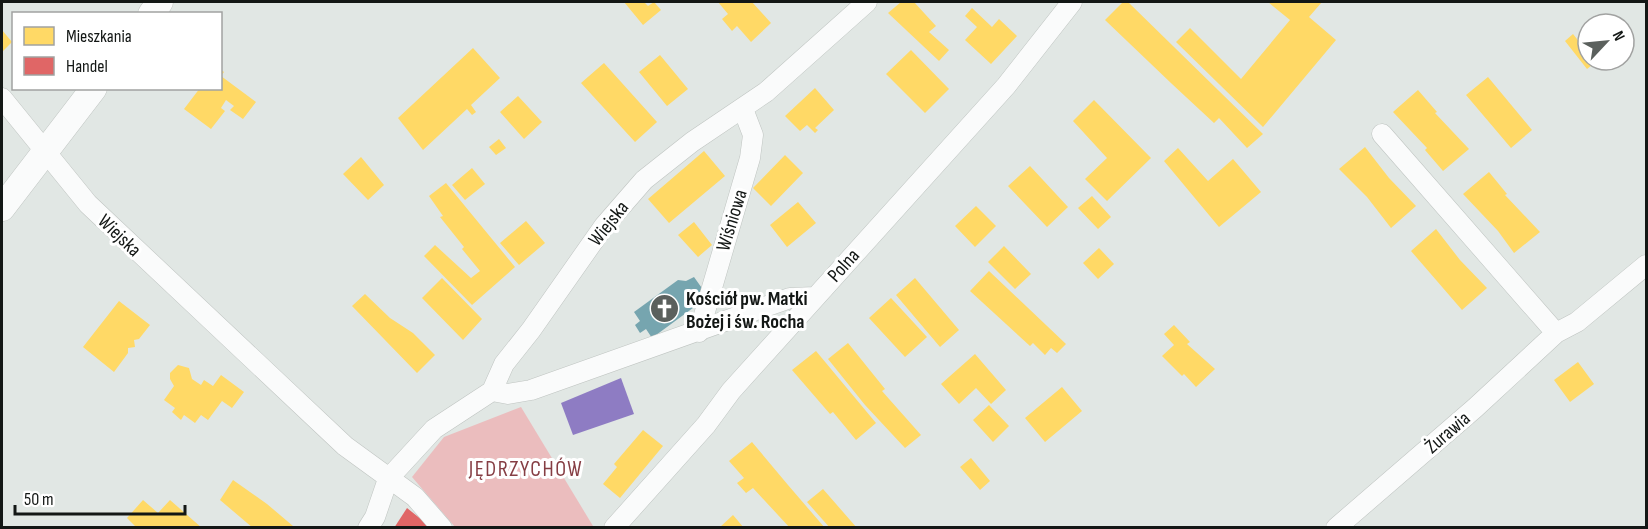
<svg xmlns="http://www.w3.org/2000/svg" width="1648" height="529" viewBox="0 0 1648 529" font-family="'Sofia Sans Condensed',sans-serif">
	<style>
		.green { fill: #ebbdbe }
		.homes { fill: #ffd966 }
		.shops { fill: #e06666 }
		.offices { fill: #8e7cc3 }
		.public { fill: #76a5af }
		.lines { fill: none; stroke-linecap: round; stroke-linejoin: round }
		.minor-casing { stroke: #bfc4c1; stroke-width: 21 }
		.tertiary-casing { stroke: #bfc4c1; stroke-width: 27 }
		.minor { stroke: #fafbfb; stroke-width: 20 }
		.tertiary { stroke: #fafbfb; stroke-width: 26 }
		.labels { text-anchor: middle; stroke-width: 6; stroke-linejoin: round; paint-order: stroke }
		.street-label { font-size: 20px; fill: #131715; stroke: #fff }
		.poi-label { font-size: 20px; font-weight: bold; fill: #131715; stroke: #fff; text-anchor: start }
		.quarter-label { font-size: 22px; letter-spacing: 1.5px; fill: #863e44; stroke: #fff }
	</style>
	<rect width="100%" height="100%" fill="#e1e7e4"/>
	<path class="green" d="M521,407L593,526L592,527H455L412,477L444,437Z"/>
	<path class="homes" d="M624,2H644L648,6L654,2L661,10L643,25Z
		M718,2H752L771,23L751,42L737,26L732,31L722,19L728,14Z
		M901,2H914L936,26L929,32L949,50L939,61L888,13Z
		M1123,2H1128L1263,134L1247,148L1219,118L1214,123L1172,84L1105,20Z
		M1268,2H1322L1309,17L1336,40L1263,127L1176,42L1190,28L1241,79L1290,20Z
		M972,8L992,27L999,19L1017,36L991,64L965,40L977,27L965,16Z
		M2,30L12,42L2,52Z
		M1573,34L1588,53V60L1596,62L1587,69L1565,41Z
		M473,48L500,78L471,105L476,112L472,115L467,109L423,150L398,118Z
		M911,50L949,89L925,113L886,74Z
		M660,55L688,89L667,106L639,72Z
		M604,63L657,122L635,142L581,83Z
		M220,69L224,72L221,76L256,102L243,119L230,110L234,106L226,100L221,108L225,111L211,129L184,109L200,88H220Z
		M1488,77L1532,130L1511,148L1466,95Z
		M815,88L834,110L815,128L818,130L815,133L807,125L800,131L785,116Z
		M1418,90L1437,112L1435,113L1469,149L1443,171L1425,150L1427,148L1393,112Z
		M518,96L542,122L524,139L500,112Z
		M1094,100L1151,158L1107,201L1085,179L1107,158L1073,121Z
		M499,139L506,148L496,155L489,147Z
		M1365,147L1389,178L1416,206L1391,228L1367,197L1339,169Z
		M1178,148L1208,181L1233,159L1261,192L1219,227L1164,161Z
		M704,151L725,176L669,223L648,199Z
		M785,155L803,173L771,206L753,188Z
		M361,157L384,185L368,200L343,174Z
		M1030,166L1068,207L1047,227L1008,186Z
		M472,168L485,184L465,200L452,185Z
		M1489,172L1507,194L1505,195L1540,232L1514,253L1498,231L1463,194Z
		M446,183L515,267L472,305L424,256L435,245L471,278L480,271L462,249L464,247L440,217L443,216L429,196Z
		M1092,196L1111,217L1098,229L1078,208Z
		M798,202L816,223L787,247L770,225Z
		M976,206L996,226L975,247L955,226Z
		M526,221L545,243L519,265L500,243Z
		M694,222L712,245L698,257L678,235Z
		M1436,229L1460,260L1487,288L1462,310L1411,251Z
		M1004,246L1031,274L1015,289L988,262Z
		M1099,248L1114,264L1098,279L1083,263Z
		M989,271L1066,344L1057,353L1051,348L1045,355L1033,343L1030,346L970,291Z
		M442,278L482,319L463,340L422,298Z
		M915,278L959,330L940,347L896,295Z
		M365,294L390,318L413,333L435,355L417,373L352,306Z
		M891,298L927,337L905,357L869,318Z
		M119,301L150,325L139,339L134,340L135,347L128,348V353L114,372L83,347Z
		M1174,325L1190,342L1187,344L1215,369L1196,387L1184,374L1182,376L1162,356L1174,345L1164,334Z
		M848,343L885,389L882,391L921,435L905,448L865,405L828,359Z
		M816,351L876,423L856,440L833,412L830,414L792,370Z
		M975,354L1006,390L991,404L976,388L959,404L941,384Z
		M1578,362L1594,384L1570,402L1554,380Z
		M178,365L189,368L192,379L201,385L204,380L213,386L221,375L244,392L232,408L222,401L208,420L201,415L195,423L184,415L181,420L172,412L175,408L164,400L174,386L170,379V373Z
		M1062,387L1082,411L1045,442L1025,418Z
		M989,405L1009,426L993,442L973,420Z
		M643,430L663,446L620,498L603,484L617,467L614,464Z
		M752,442L788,485L825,528H790L753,488L746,493L737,483L744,478L729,461Z
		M971,458L990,481L980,490L960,467Z
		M233,480L267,504L293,526L253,528L220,500Z
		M823,489L857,528H830L807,502Z
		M143,500L158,513L170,500L202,528H137L127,518Z
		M733,515L744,528H719Z"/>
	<path class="shops" d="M407,508L432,528H394Z"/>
	<path class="offices" d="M621,378L634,414L573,435L561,403Z"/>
	<path class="public" d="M694,277L704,291L698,298L697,305L652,338L646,329L640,333L635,325L640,321L634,312L678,280L686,281Z"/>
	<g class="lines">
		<defs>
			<path id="minor" d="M2,98L88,204L345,446L415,497L442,528
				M1382,134L1556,333
				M699,332L750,158L753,135L743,109
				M492,391L508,394L531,390L790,298L815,297
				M368,528L375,517L388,479L434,429L492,391L504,364L531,330L604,226L644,180L692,142L766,92L867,2
				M614,528L706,425L731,391L1006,86L1072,2
				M1336,528L1475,408L1556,333L1577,322L1646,265"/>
			<path id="tertiary" d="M151,14L160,2
				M2,208L94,88"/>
		</defs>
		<use href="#minor" class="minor-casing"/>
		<use href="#tertiary" class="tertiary-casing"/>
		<use href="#minor" class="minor"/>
		<use href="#tertiary" class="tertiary"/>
	</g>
	<defs>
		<symbol id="church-disc" viewBox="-11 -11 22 22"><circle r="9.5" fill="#5b605d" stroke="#fff"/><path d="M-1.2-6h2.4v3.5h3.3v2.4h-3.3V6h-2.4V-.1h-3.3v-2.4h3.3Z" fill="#fff"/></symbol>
	</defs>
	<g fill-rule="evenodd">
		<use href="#church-disc" x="648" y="292" width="33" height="33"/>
	</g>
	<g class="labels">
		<g class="street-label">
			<text transform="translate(731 220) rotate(-73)" y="7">Wiśniowa</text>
			<text transform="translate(608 223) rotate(-51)" y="7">Wiejska</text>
			<text transform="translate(120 235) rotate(44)" y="7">Wiejska</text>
			<text transform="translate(843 265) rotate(-48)" y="7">Polna</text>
			<text transform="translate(1447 432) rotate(-41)" y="7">Żurawia</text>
		</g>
		<g class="poi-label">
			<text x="686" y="305">Kościół pw. Matki<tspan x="686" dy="23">Bożej i św. Rocha</tspan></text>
		</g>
		<g class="quarter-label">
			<text x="526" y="476">JĘDRZYCHÓW</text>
		</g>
	</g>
	<rect width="1648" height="529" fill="none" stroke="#131715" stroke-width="6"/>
	<rect x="12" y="12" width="210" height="78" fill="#ffffff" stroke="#a1a2a1" stroke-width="1.5"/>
	<rect x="24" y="27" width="30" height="18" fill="#ffd966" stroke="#a1a2a1" stroke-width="1.5"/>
	<text x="66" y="42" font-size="18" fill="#131715">Mieszkania</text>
	<rect x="24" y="57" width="30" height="18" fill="#e06666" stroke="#a1a2a1" stroke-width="1.5"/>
	<text x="66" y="72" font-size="18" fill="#131715">Handel</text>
	<g transform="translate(1606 42) rotate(64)"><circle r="28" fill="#ffffff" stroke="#a1a2a1" stroke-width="1.5"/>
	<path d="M0-4.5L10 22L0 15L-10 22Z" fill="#5b605d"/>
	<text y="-9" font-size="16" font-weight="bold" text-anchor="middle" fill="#131715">N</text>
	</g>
	<path d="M15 505v9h170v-9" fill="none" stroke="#131715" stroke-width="3"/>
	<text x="24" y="505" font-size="18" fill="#131715" stroke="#ffffff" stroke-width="4.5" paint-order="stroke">50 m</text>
</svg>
